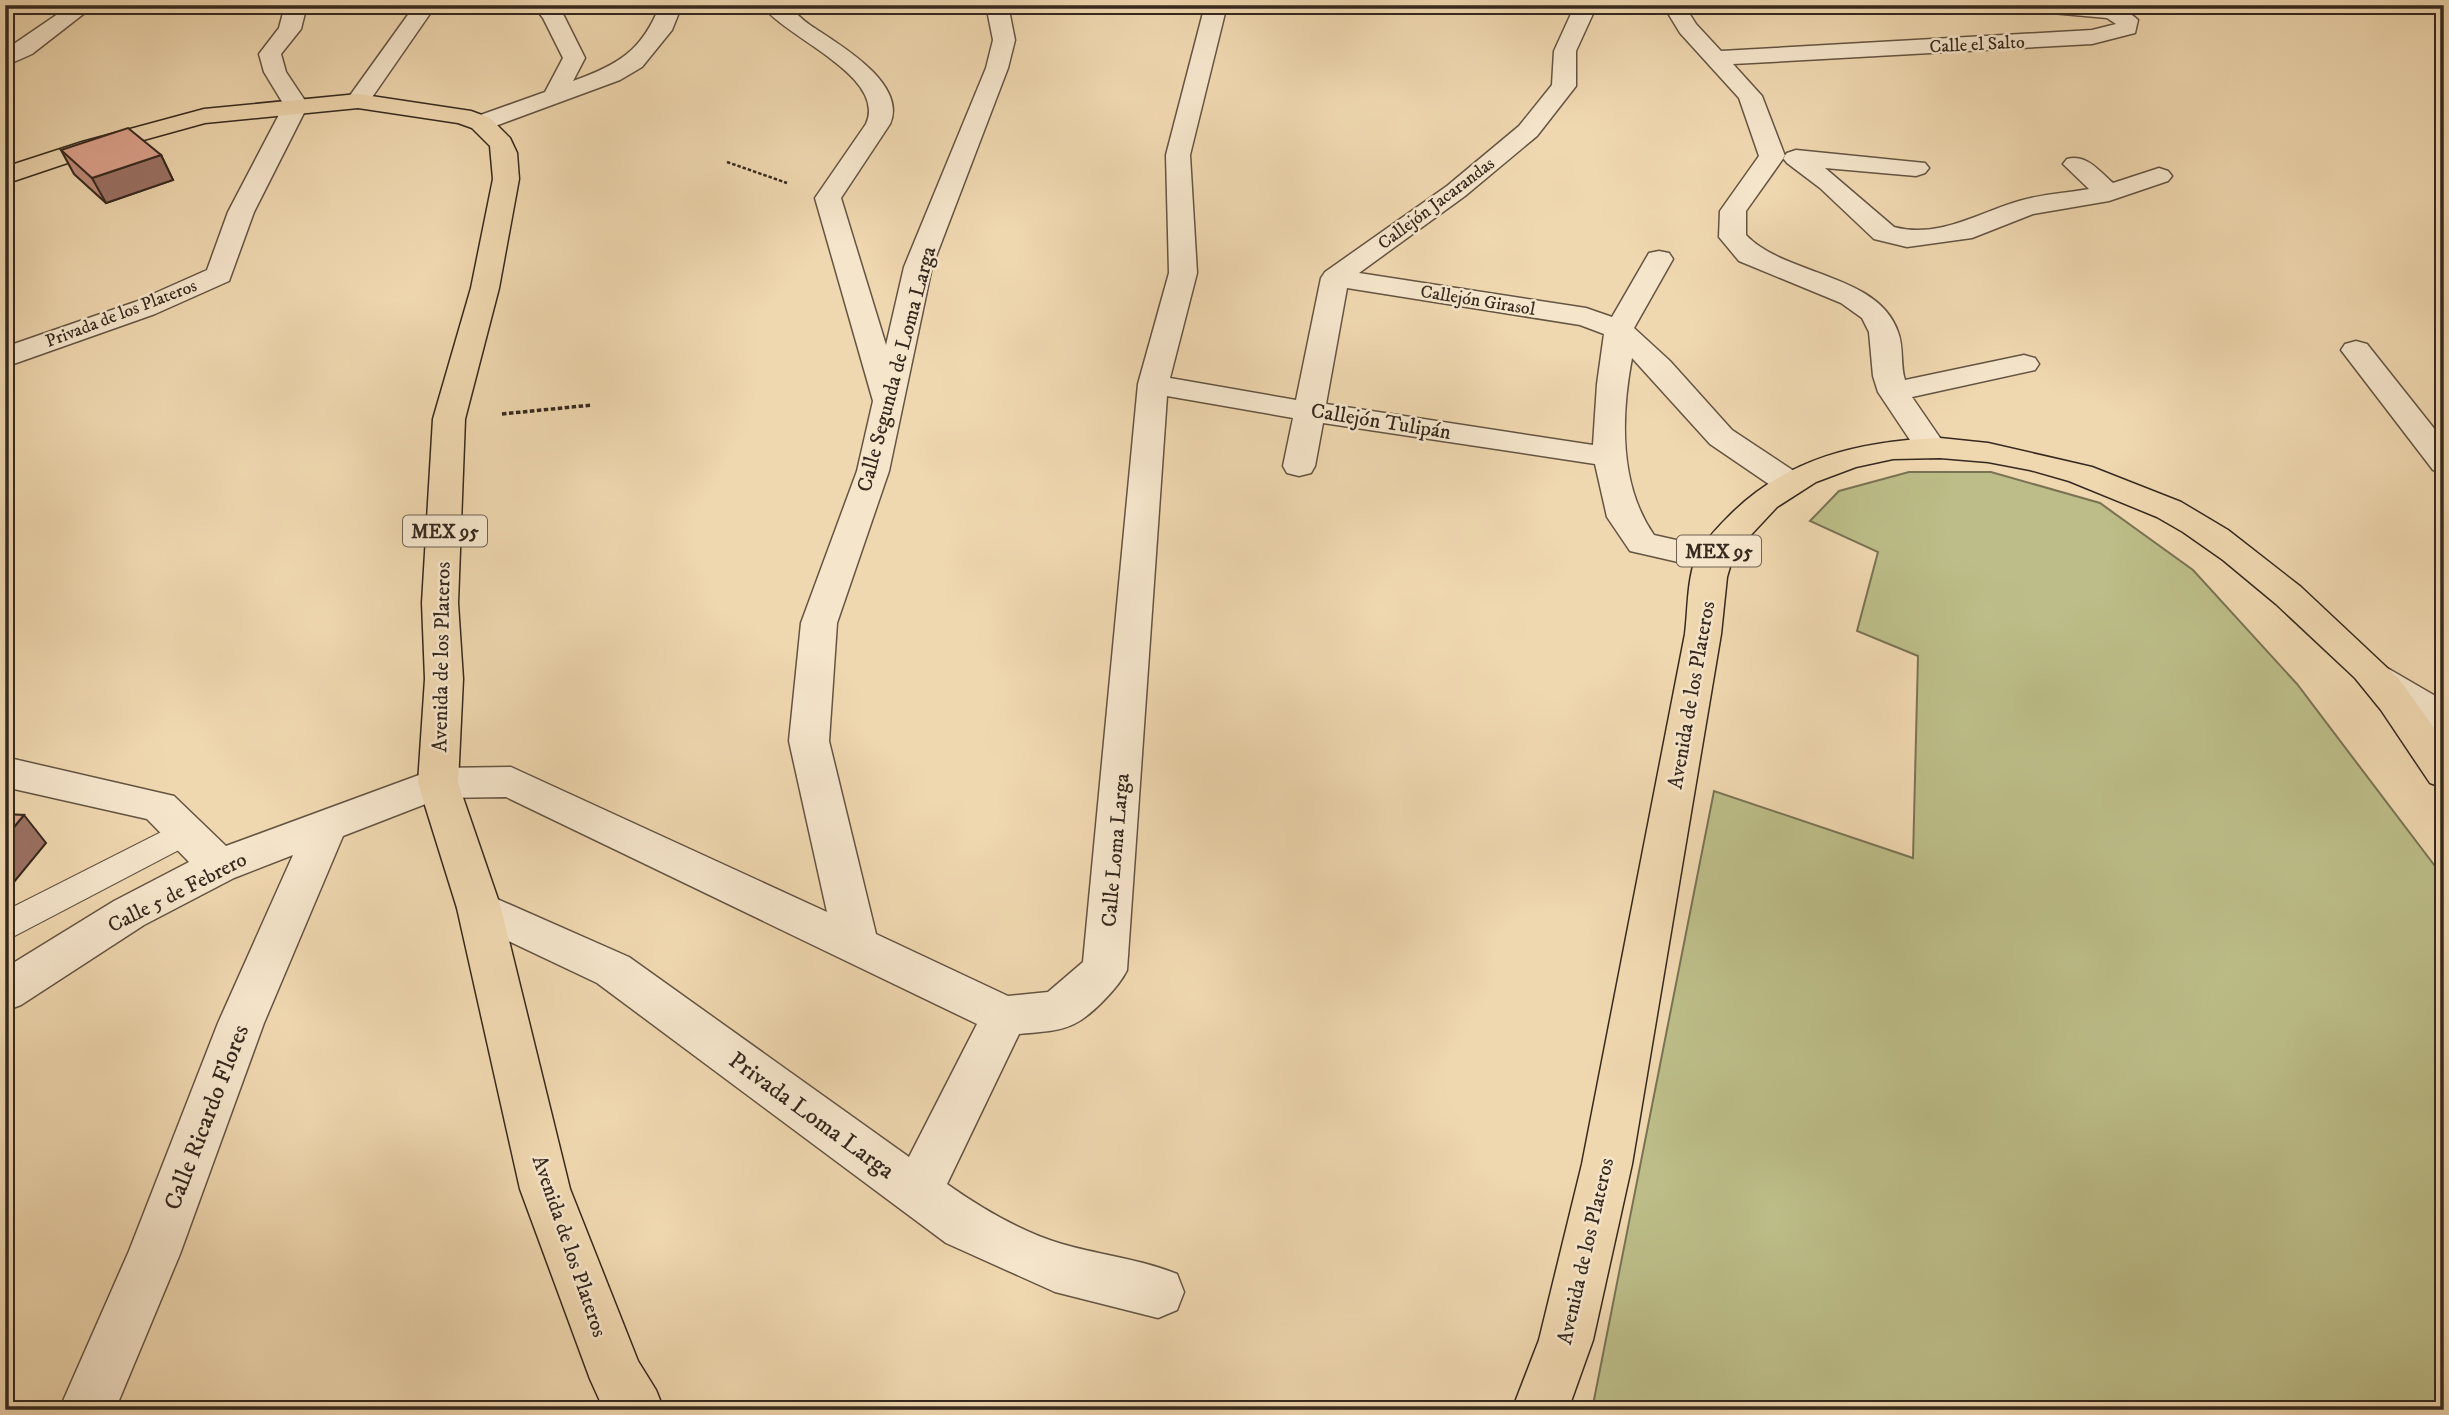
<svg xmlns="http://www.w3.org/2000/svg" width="2449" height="1415" viewBox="0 0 2449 1415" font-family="'IM FELL DW Pica',serif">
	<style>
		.green { fill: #bcbd88; stroke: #797353; stroke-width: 2 }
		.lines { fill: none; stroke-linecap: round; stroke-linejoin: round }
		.lane-casing { stroke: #645442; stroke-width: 2 }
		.street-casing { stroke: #645442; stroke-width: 3 }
		.primary-casing { stroke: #36291e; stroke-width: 3 }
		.path-far1 { stroke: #36291e; stroke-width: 2.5; stroke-dasharray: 3.5 2; stroke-linecap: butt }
		.path { stroke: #36291e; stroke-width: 3.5; stroke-dasharray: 4.5 2.5; stroke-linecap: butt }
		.lane { fill: #f5e5cb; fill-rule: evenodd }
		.street { fill: #f5e5cb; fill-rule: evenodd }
		.primary { fill: #efd7af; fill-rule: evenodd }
		.wall { fill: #be8b79; stroke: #36291e; stroke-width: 2 }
		.shaded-wall { fill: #9b7163; stroke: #36291e; stroke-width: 2 }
		.building { fill: #dda28d; stroke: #36291e; stroke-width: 2 }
		.labels { text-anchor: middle; stroke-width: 5; stroke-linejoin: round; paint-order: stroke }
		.far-street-label { font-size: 18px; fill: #36291e; stroke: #f5e5cb }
		.shield { fill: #f5e5cb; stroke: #6f6152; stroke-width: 2 }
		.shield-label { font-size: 19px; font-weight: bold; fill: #36291e }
		.street-label { font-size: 21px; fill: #36291e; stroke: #f5e5cb }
		.near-street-label { font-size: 24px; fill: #36291e; stroke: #f5e5cb }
	</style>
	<rect width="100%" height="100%" fill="#efd7af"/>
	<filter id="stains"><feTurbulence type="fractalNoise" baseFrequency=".00286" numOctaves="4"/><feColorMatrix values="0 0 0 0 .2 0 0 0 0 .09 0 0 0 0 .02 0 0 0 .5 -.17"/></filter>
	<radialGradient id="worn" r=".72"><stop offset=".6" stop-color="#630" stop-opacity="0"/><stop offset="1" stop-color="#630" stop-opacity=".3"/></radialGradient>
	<path class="green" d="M1909,472H1991L2100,503L2193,570L2297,684L2444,878V1410H1592L1714,791L1913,858L1918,656L1857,631L1878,552L1810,521L1839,491Z"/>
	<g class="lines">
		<defs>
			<path id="lane" d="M185,820L196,823L201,832L196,841L5,941V911Z"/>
			<path id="street" d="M71,5H95L32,54L5,66V50Z
				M285,5H307L301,29L281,54L286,72L308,105L254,212L229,281L155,314L5,367V347L135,302L207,270L228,212L284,105L264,72L259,54L279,28Z
				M415,5H436L366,106H350L346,101Z
				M533,5H555L564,16L585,58L573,81C618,65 642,51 660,5H682L672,30L642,67L620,80L490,128L481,130L472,128L469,123L472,118L545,92L563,58L543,18Z
				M762,5C768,5 778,3 784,5C792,8 802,20 810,25C838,44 908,83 890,124L841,198L886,345L904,267L986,68L993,40L986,5H1008L1015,40L1008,68L932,267L889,471L837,623L829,741L876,934L1008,996L1048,992L1083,962L1138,384L1169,273L1166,155L1205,5H1227L1190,155L1197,273L1170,378L1296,400L1321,278L1325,272L1447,186L1519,126L1552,85L1554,51L1575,5H1597L1576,51V86L1537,136L1465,196L1359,273L1586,308L1612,317L1649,253L1659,251L1669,253L1673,259L1634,328L1670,361L1732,430L1800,475L1804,482L1800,489L1788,492L1776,489L1710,444L1632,358C1621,416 1619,485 1654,535L1725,551L1730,559L1725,567L1713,570L1630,551L1607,517L1595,464L1323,423L1315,466L1311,473L1299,476L1287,473L1283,466L1293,418L1167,396L1127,970C1119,987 1091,1016 1074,1024C1058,1032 1037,1032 1019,1034L947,1184C981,1208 1021,1232 1062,1244C1100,1255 1140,1259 1177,1274L1184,1292L1177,1310L1158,1318L1055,1292L946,1243L597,983L464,920L457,908L464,896L479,891L629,957L909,1157L977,1024L506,797L441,798L343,836L264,1023L180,1254L115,1410H59L129,1251L218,1023L293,855L234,878L144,925L21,1005L5,1011V968L114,901L189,862L147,819L5,787V757L174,796L226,846L438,768L511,767L827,912L789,741L801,623L857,471L873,401L815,198L866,124C888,76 785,38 762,5ZM1347,288L1580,325L1604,334L1597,384L1593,445L1326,404Z
				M1663,5H1684L1696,24L1721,51L2092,30L2116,24L2107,18L2030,11L2022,10L2020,5C2047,5 2121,0 2138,20L2135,33L2092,44L1733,64L1762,96L1785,156L1746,211V235C1785,276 1878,273 1898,332C1904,347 1900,365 1905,380L2024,355L2035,358L2039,364L2035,370L1912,397L1947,448L1942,455L1931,458L1920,455L1878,392L1873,376L1869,332L1862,318L1841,303L1739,261L1719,237L1720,211L1759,156L1739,98L1680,33Z
				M1796,150L1925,163L1929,168L1925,173L1916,176L1825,168L1894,227C1938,239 1978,213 2019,201C2041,194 2066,193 2089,189L2063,164L2067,159C2087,154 2099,171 2113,183L2159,168L2168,171L2172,176L2168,181L2109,201L2033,214L1972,238L1907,247L1874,239L1820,188L1787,163L1783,158L1787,153Z
				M2356,341L2367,344L2444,441V473L2433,470L2341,350L2345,344Z
				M2376,665L2389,669L2444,701V733L2430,729L2363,687L2357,678L2363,669Z"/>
			<path id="primary" d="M358,94L471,111L490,118L510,138L517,153L519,179L499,288L465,419L458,603L463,679L458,783L501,908L570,1189L638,1361L656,1390L664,1410H604L590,1379L520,1189L457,908L418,783L425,679L422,603L433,419L471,288L493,179L490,146L472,128L458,123L358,108L205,123L100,152L5,184V167L82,142L204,109Z
				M1940,438L1988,443L2092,467L2181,502L2228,530L2301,587L2399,679L2444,742V788L2430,783L2381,710L2355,678L2276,604L2223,560L2183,532L2157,517L2069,481L2030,470L1988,462L1940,458L1893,459L1856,467L1816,482L1777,507L1734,553L1727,577L1721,634L1632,1164L1593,1340L1568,1410H1512L1539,1340L1582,1164L1685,634C1688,610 1687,583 1695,560C1702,544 1715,530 1727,518C1785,458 1860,441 1940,438Z"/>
		</defs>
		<use href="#lane" class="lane-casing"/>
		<use href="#street" class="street-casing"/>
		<use href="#primary" class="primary-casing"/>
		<path class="path-far1" d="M727,162L787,183"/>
		<path class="path" d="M502,414L592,405"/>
		<use href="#lane" class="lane"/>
		<use href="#street" class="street"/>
		<use href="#primary" class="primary"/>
	</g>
	<path class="wall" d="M61,150L161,155L173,180L106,203L74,174Z"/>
	<path class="shaded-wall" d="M161,155L173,180L106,203L92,178Z
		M24,815L46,843L5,893V838Z"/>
	<path class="building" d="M128,128L161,155L92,178L61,150Z
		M5,814L24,815L5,838Z"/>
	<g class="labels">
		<g class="far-street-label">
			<text transform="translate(1977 44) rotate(-3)" y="6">Calle el Salto</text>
			<text transform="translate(1436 203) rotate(-37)" y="6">Callejón Jacarandas</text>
			<text transform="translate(1478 300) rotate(9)" y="6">Callejón Girasol</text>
			<text transform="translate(121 313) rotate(-21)" y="6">Privada de los Plateros</text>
		</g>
		<g class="shield">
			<rect x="403" y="515.5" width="84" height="31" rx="5"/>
			<rect x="1677" y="535.5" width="84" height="31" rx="5"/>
		</g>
		<g class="shield-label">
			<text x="445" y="538">MEX 95</text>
			<text x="1719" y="558">MEX 95</text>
		</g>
		<g class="street-label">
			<text transform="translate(896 369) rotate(-75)" y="7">Calle Segunda de Loma Larga</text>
			<text transform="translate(1381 421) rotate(9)" y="7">Callejón Tulipán</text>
			<text transform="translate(441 657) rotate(-89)" y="7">Avenida de los Plateros</text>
			<text transform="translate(1691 695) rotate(-80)" y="7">Avenida de los Plateros</text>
			<text transform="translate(1115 850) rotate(-85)" y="7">Calle Loma Larga</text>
			<text transform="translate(177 892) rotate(-27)" y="7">Calle 5 de Febrero</text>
			<text transform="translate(570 1246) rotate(71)" y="7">Avenida de los Plateros</text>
			<text transform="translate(1585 1251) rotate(-77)" y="7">Avenida de los Plateros</text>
		</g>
		<g class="near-street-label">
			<text transform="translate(812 1115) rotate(36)" y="8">Privada Loma Larga</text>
			<text transform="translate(206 1117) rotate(-69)" y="8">Calle Ricardo Flores</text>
		</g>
	</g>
	<rect width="2449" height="1415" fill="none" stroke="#efd7af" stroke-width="28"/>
	<rect x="7" y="7" width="2435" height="1401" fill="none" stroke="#36291e" stroke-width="3.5"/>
	<rect x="14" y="14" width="2421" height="1387" fill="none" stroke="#36291e" stroke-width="2"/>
	<rect width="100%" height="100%" filter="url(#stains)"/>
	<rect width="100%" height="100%" fill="url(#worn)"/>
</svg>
